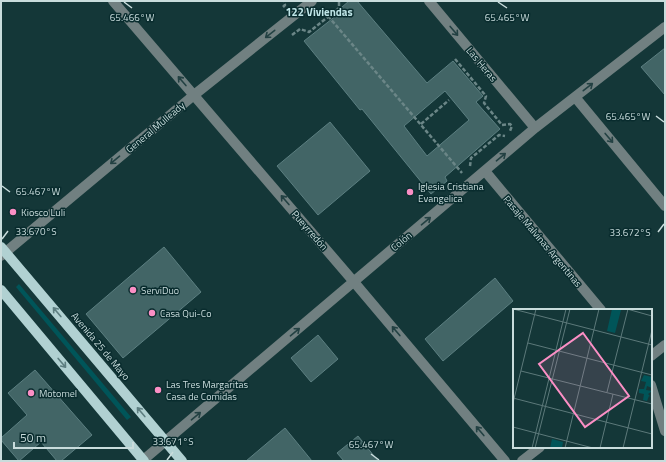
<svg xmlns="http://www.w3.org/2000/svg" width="666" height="462" viewBox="0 0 666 462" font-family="'Titillium Web',sans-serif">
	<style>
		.green { fill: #005559 }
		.building { fill: #426566; stroke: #5c7f81; fill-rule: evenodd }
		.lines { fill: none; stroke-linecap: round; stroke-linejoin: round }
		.path { stroke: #6b8687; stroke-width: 2.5; stroke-dasharray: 4 2; stroke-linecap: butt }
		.minor { stroke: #718081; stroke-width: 10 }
		.major { stroke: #b1d1d2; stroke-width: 10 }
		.oneway { stroke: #234143 }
		.oneway2 { stroke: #5d7e80 }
		.ticks { fill: none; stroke: #c9dcdc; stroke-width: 1.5 }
		.poi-dot { fill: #fb8fc5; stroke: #092c2e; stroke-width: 1.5 }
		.labels { text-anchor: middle; stroke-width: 3; stroke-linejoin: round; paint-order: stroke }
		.street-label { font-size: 10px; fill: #c9dcdc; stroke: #092c2e }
		.poi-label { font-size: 10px; fill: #c9dcdc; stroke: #092c2e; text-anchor: start }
		.neighbourhood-label { font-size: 11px; font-weight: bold; fill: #bfe5e7; stroke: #092c2e }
		.inset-road { fill: none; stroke: #5c797a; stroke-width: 1 }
		.view { fill: #fb8fc5; fill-opacity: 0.15; stroke: #fb8fc5; stroke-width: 2 }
		.inset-edge { fill: none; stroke: #c9dcdc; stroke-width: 2 }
		.ticks-label { font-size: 10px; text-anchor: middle; fill: #c9dcdc; stroke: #092c2e; stroke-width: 3; stroke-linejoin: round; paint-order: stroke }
	</style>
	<rect width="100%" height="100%" fill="#143738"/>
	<path class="green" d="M19,284L131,417L127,420L16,287Z"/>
	<path class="building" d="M349,1H357L427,83L453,61L483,96L476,102L500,129L445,177L447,181L431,194L362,109L360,110L304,41L337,15L335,13ZM445,91L469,120L427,156L404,126Z
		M665,48V95L641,67Z
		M330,122L370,171L318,215L277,166Z
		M164,247L201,292L123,358L86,314Z
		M495,278L513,301L443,361L425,339Z
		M318,335L338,359L311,382L291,358Z
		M35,370L92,435L61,461H57L41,442L19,461L1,440V438L27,415L8,393Z
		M285,428L312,461H246Z
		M358,436L378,461H344L337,453Z"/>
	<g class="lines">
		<path class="path" d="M283,7L285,5L284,1
			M328,16L462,173
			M292,35L300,29L309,32L339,8V1
			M455,59L486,96L484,103L502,125L510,124L512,126L510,131
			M421,124L449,100
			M470,166L471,158L499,135L505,136"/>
		<path class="minor" d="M113,1L354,282L505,461
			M429,1L535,128
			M575,97L665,206
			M485,171L601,310
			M1,256L194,95L312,1
			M651,356L665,345
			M651,385L665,431
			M142,461L535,128L665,27
			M522,461L540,447"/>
		<path class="major" d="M1,247L182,461
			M1,290L144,461"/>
	</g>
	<defs><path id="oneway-shaft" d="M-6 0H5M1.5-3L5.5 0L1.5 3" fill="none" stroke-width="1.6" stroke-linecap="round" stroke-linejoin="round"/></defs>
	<g class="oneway">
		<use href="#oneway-shaft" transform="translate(454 31) rotate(50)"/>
		<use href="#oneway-shaft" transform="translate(270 34) rotate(142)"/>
		<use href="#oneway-shaft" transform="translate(182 81) rotate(-131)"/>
		<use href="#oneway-shaft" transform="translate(588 87) rotate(-38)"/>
		<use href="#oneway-shaft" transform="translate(609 138) rotate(50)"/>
		<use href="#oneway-shaft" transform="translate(501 157) rotate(-40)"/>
		<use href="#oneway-shaft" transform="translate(115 160) rotate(140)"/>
		<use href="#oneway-shaft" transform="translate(285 200) rotate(-131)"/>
		<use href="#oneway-shaft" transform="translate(426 221) rotate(-40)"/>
		<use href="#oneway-shaft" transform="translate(396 331) rotate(-130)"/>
		<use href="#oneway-shaft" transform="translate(295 332) rotate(-40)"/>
		<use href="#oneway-shaft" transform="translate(196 416) rotate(-40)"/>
		<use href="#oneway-shaft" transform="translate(480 431) rotate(-130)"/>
	</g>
	<g class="oneway2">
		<use href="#oneway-shaft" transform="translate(57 312) rotate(-130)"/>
		<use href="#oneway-shaft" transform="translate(62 363) rotate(50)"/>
		<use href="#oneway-shaft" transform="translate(141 412) rotate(-130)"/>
	</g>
	<path class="ticks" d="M124,2L132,8M498,2L507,8M656,116L664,122M2,186L10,192M658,232L664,224M2,239L8,231M371,454L379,460M167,460L173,452"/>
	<g class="poi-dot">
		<circle cx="410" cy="192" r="4"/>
		<circle cx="13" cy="212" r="4"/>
		<circle cx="133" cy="290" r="4"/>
		<circle cx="152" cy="313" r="4"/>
		<circle cx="158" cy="390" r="4"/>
		<circle cx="31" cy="393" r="4"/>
	</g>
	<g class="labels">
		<g class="street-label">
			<text transform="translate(482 64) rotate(50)" y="4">Las Heras</text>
			<text transform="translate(155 127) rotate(-40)" y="4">General Mulleady</text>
			<text transform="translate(310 230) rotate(49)" y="4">Pueyrredón</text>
			<text transform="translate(401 241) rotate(-40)" y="4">Colón</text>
			<text transform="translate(543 241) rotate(50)" y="4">Pasaje Malvinas Argentinas</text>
			<text transform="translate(101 346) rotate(50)" y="4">Avenida 25 de Mayo</text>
		</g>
		<g class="poi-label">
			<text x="418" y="190">Iglesia Cristiana<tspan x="418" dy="12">Evangelica</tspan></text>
			<text x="21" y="216">Kiosco Luli</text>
			<text x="141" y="294">ServiDuo</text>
			<text x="160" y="317">Casa Qui-Co</text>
			<text x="166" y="388">Las Tres Margaritas<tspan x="166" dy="12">Casa de Comidas</tspan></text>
			<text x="39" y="397">Motomel</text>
		</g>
		<g class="neighbourhood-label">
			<text x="319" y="16">122 Viviendas</text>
		</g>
	</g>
	<g transform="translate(513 309)">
		<rect width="139" height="139" fill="#143738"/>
		<path d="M99,0L108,1L102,24L94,22ZM131,66L139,68V79L134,77L133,81L139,82L135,85L138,88L136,87L134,92L130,91L131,85L126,84V80H131L133,73L128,72ZM39,130L50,133L49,139H37Z" fill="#005559"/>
		<path class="inset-road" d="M0,0L139,36M114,0L139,7M15,34L139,66M8,62L139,95M94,83L115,0M0,89L139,125M0,94L23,0M0,118L80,139M19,139L53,0M22,139L57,0M52,139L86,0M87,139L100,85M110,139L139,21"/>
		<path class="view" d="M70,24L116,87L72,118L26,55Z"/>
		<rect width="139" height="139" class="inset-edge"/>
	</g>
	<g class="ticks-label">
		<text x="132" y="21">65.466°W</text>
		<text x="507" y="21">65.465°W</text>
		<text x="628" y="120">65.465°W</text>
		<text x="38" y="195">65.467°W</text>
		<text x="36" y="235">33.670°S</text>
		<text x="630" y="236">33.672°S</text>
		<text x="173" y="445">33.671°S</text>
		<text x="371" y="448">65.467°W</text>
	</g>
	<rect width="666" height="462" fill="none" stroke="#c9dcdc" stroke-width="4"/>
	<path d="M14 442v6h119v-6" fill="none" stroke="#c9dcdc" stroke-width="2"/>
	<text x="20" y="442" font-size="12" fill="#c9dcdc" stroke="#092c2e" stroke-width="3" paint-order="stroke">50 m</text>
</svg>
